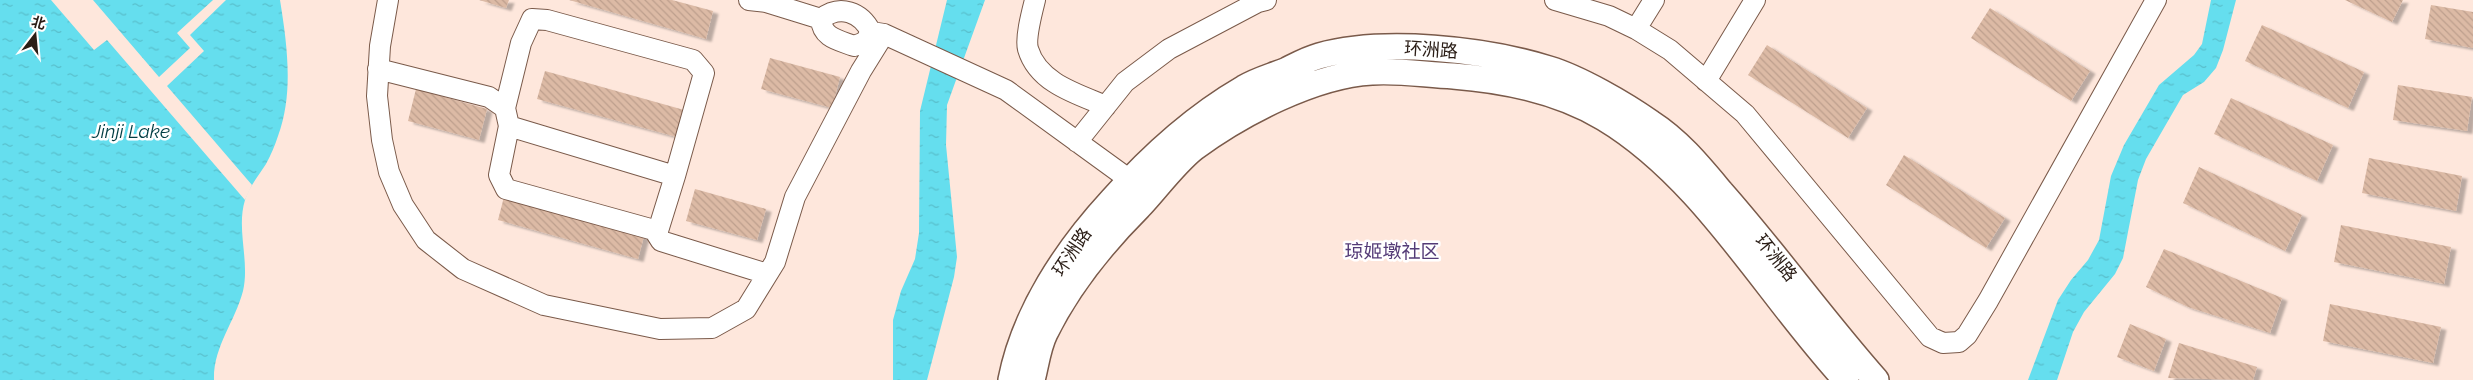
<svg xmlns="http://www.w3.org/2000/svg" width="2473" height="380" viewBox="0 0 2473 380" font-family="Raleway,'Noto Sans SC',sans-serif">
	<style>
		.water { fill: url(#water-ripples) }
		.pier { fill: #fee7dc }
		.building { fill: url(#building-back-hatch); filter: url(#shadow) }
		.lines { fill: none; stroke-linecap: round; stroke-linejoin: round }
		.minor-casing { stroke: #7a5a4a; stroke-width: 22 }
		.tertiary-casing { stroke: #7a5a4a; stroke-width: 28 }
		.minor { stroke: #fff; stroke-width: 20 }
		.tertiary { stroke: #fff; stroke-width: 25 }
		.labels { text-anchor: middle; stroke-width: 5; stroke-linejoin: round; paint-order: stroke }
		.street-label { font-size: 18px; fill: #2a1d16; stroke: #fff }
		.water-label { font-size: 19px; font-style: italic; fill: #003d43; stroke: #fff }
		.neighbourhood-label { font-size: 19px; fill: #543b77; stroke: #fff }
	</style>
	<defs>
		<pattern id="water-ripples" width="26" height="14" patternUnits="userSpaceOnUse" patternTransform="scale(1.25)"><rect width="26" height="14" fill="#65deee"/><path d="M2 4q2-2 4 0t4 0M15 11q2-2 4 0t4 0" fill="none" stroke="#58becb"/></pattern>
		<pattern id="building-back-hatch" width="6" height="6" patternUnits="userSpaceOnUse" patternTransform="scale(1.25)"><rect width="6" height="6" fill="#dcbaa5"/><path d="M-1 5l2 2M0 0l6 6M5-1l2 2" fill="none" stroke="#bd9f8d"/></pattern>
		<filter id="shadow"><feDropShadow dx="5.5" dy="3" stdDeviation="1" flood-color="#0004"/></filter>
	</defs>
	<rect width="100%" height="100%" fill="#fee7dc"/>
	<path class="water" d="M0,0H280C287,44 294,93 278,136C275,145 271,155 266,164C259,175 249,187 245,200C236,229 250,261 243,291C235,322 213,347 214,380H0Z
		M947,0H985L947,105L946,145L957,257L954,277L927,380H893V320L901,291L915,259L919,233L920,111Z
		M2211,0H2236L2223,50L2216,68L2204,82L2183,95L2146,159L2138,180L2123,258L2115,274L2084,312L2073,332L2057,380H2028L2058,300L2071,280L2088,260L2099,240L2111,176L2124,145L2159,85L2194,55L2202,44Z"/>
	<path class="pier" d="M51,0H93L159,77L190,48L177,33L213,0H226L190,35L204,51L167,86L252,185L245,200L107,40L94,50Z"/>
	<path class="building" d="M479,0H509L506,8Z
		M569,0H672L713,11L706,39Z
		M2345,0H2403L2392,22Z
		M2431,5L2473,12V48L2425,39Z
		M1990,8L2090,71L2071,101L1971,38Z
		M2262,25L2364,72L2348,108L2245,61Z
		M1767,45L1867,108L1848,138L1748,75Z
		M770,58L840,77L832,108L761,89Z
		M545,71L684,110L677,137L537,99Z
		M2398,85L2472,97L2467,131L2393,120Z
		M416,89L487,109L479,140L408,121Z
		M2231,98L2333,145L2317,181L2214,134Z
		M1904,155L2005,218L1986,248L1886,185Z
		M2369,158L2462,176L2456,211L2362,193Z
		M2199,167L2302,215L2285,251L2183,203Z
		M695,189L766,209L757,240L686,221Z
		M505,193L645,232L638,259L498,220Z
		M2341,225L2451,247L2444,284L2334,262Z
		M2164,249L2282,298L2270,333L2188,307L2146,287Z
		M2330,304L2441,327L2433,363L2323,341Z
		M2130,324L2166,339L2154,371L2117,357Z
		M2179,343L2257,367L2253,380L2168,378Z"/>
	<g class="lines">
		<defs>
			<path id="minor" d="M388,0L380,46L377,96L382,140L389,172L403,205L426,240L463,269L544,305L660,329L712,328L746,309L775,262L795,197L861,71L884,34
				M749,0L766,2L821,19
				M1035,0C1032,12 1025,38 1028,49C1038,83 1077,94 1106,106
				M1555,0L1609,16L1636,29L1670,50L1745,114L1930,337L1943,343L1959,342L1967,335L1988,301L2156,0
				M821,19C840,4 861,12 871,32L884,34L1006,90L1141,188
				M821,19C822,38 838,40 854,46L865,42L871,32
				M1636,29L1654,0
				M378,69L489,97L505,108L509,126L499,175L506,189L654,230L661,241L767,274
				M1706,81L1755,0
				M505,108L521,43L532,19L547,20L693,60L704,73L675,176
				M509,126L675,176L657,234
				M1077,142L1125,82L1169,49L1258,2L1266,0"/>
			<path id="tertiary" d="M1011,380C1024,313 1066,250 1112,200C1150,157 1194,117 1244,88C1257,80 1273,76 1287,70C1297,65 1308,59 1319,56C1383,38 1485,49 1549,69C1579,78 1624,104 1651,123C1679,141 1700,167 1721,192C1775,253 1822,319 1876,380
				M1032,380C1036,365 1038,347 1045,333C1068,286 1102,244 1139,207C1156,189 1175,163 1194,148C1240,114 1314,75 1372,72C1399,70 1427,75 1453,76C1505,80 1559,91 1604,118C1704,178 1767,295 1846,380"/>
		</defs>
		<use href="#minor" class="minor-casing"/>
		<use href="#tertiary" class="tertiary-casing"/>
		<use href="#minor" class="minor"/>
		<use href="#tertiary" class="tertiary"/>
	</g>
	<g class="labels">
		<g class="street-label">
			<text transform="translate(1431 50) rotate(4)" y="6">环洲路</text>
			<text transform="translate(1072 252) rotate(-56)" y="6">环洲路</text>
			<text transform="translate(1776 258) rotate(51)" y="6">环洲路</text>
		</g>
		<g class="water-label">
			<text x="131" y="138">Jinji Lake</text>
		</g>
		<g class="neighbourhood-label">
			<text x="1392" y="258">琼姬墩社区</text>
		</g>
	</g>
	<g transform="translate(35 35) rotate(16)" stroke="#ffffff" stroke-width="4" paint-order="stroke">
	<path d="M0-4L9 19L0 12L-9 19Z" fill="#2a1d16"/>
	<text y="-8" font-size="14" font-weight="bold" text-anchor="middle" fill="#2a1d16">北</text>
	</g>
</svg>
